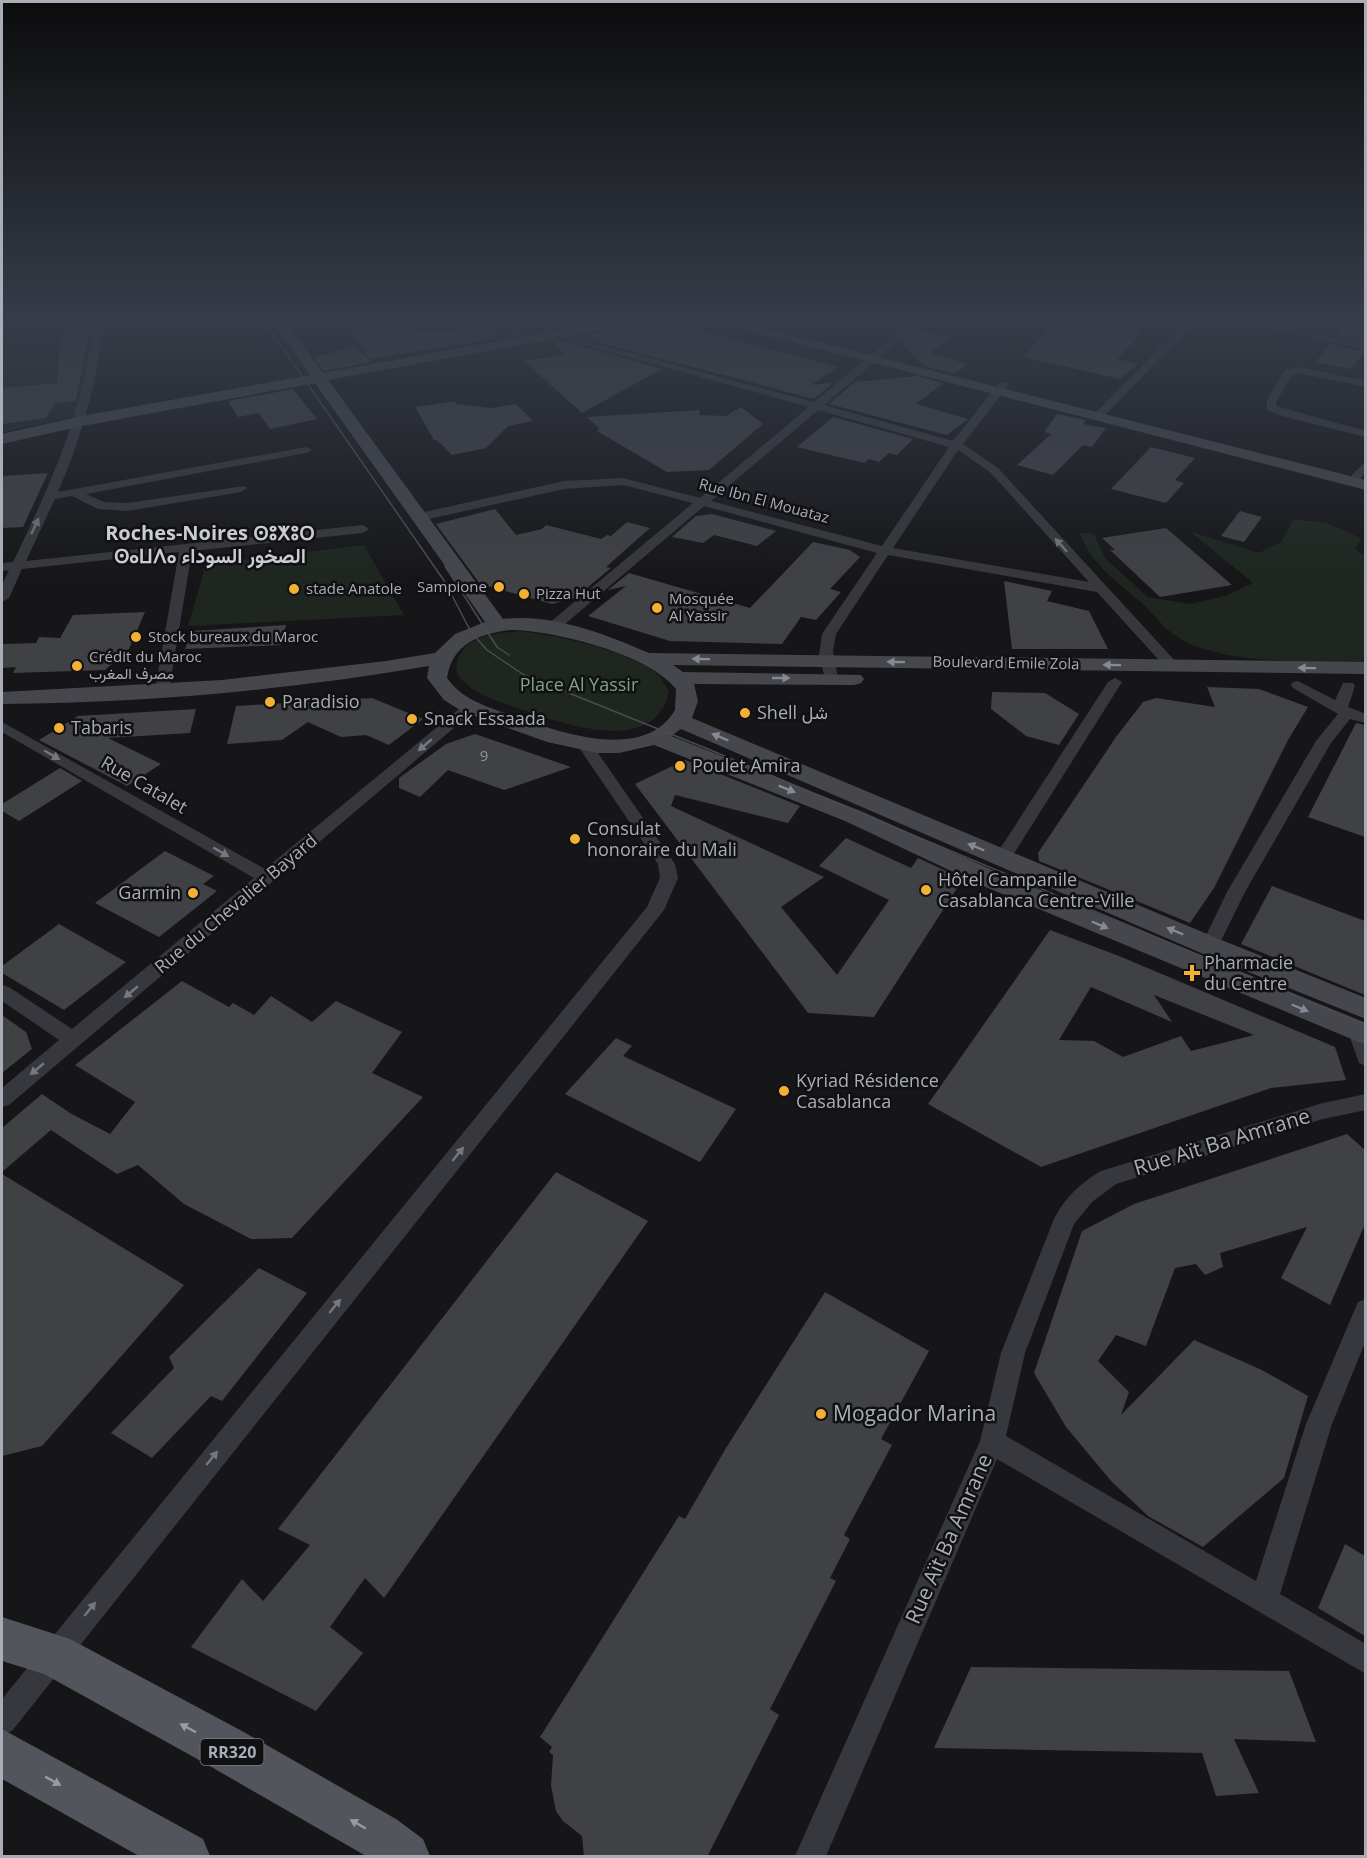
<svg xmlns="http://www.w3.org/2000/svg" width="1367" height="1858" viewBox="0 0 1367 1858" font-family="'Open Sans',Vazirmatn,'Noto Sans Tifinagh',sans-serif">
	<style>
		.built { fill: #222225 }
		.green { fill: #1e261f }
		.building { fill: #404145; fill-rule: evenodd }
		.lines { fill: none; stroke-linecap: round; stroke-linejoin: round }
		.street { fill: #37383d; fill-rule: evenodd }
		.secondary { fill: #45474d; fill-rule: evenodd }
		.primary { fill: #53555c; fill-rule: evenodd }
		.tram { stroke: #4a4c52; stroke-width: 1.5 }
		.oneway { fill: #757881 }
		.oneway2 { fill: #858993 }
		.oneway3 { fill: #979ba6 }
		.poi-dot { fill: #f2b134; stroke: #111113; stroke-width: 2 }
		.labels { text-anchor: middle; stroke-width: 5; stroke-linejoin: round; paint-order: stroke }
		.far-street-label { font-size: 15px; fill: #a8adb8; stroke: #111113 }
		.far-poi-label { font-size: 15px; fill: #a8adb8; stroke: #111113; text-anchor: start }
		.number-label { font-size: 15px; fill: #8e929b }
		.shield { fill: #111113; stroke: #7b7e86; stroke-width: 1.5 }
		.shield-label { font-size: 16px; font-weight: bold; fill: #a8adb8 }
		.park-label { font-size: 18px; fill: #7fa381; stroke: #111113 }
		.poi-label { font-size: 18px; fill: #a8adb8; stroke: #111113; text-anchor: start }
		.street-label { font-size: 18px; fill: #a8adb8; stroke: #111113 }
		.far-district-label { font-size: 20px; font-weight: bold; fill: #c9ccd4; stroke: #111113 }
		.near-street-label { font-size: 21px; fill: #a8adb8; stroke: #111113 }
		.near-poi-label { font-size: 21px; fill: #a8adb8; stroke: #111113; text-anchor: start }
	</style>
	<rect width="100%" height="100%" fill="#161618"/>
	<path class="built" d="M99,323L79,416L2,432V332Z"/>
	<path class="green" d="M1294,519L1326,523L1361,538L1355,549L1365,556V657L1362,664C1311,661 1218,665 1176,636C1161,627 1151,609 1136,598C1113,579 1090,562 1080,533L1094,534L1105,558L1148,597L1190,604L1225,596L1253,583L1191,532L1259,553L1281,542Z
		M364,545L404,615L188,626L206,564Z
		M520,631C558,635 624,650 655,672C661,676 665,685 669,691C656,757 564,724 523,710C504,703 476,696 462,680C456,674 455,667 458,659C466,635 499,633 520,631Z"/>
	<path class="building" d="M347,321H408L414,331H460L452,321H483L491,331H496V339L369,359L371,362L324,371L314,357L355,347L369,359Z
		M534,321H591L543,330Z
		M638,321H666L838,367L811,385L833,383L814,399L578,337L630,327Z
		M1055,321H1149L1138,332L1142,333L1117,359L1138,364L1120,379L1023,357Z
		M1343,326L1365,330V342L1336,335Z
		M90,327L76,401L55,403L46,418L2,424V388L57,383L61,331Z
		M916,329L950,337L930,353L967,364L955,374L924,366L901,342Z
		M559,340L662,369L582,413L524,361L566,355L553,341Z
		M1329,344L1364,352L1351,369L1316,362Z
		M917,376L943,383L916,404L968,419L947,435L829,404L855,382Z
		M293,389L317,419L270,429L259,413L238,417L228,401Z
		M456,401L455,404L491,408L516,404L533,421L508,426L486,448L452,455L437,440H434L415,407Z
		M741,407L763,424L709,470L667,472L597,431L599,428L586,417L700,410L699,415L726,416Z
		M1057,414L1086,420L1083,424L1106,428L1092,447L1083,445L1053,475L1017,465L1051,434L1044,432Z
		M833,417L913,439L897,455L889,453L879,462L869,459L864,463L797,447Z
		M1151,447L1195,458L1175,480L1184,483L1166,503L1111,489Z
		M48,473L23,527L2,528V476Z
		M495,509L516,535L542,529L546,525L601,539L607,535L611,536L627,522L650,528L606,567L611,568L575,598L552,604L480,584L436,524Z
		M1240,511L1262,517L1244,542L1221,536Z
		M712,514L776,531L757,546L714,535L703,543L672,537L696,516Z
		M1166,528L1209,565L1232,585L1160,597L1110,550H1115L1102,538Z
		M813,542L850,550L860,557L830,589L841,592L816,620L801,617L782,644L670,641L588,616L626,586L608,590L629,573L750,608Z
		M1004,581L1052,591L1047,601L1089,611L1108,649H1012Z
		M145,612L129,649L105,670L13,673L16,667L2,668V644L36,643L39,637L60,638L73,615Z
		M286,625L281,645L185,649L192,631Z
		M1207,687L1259,689L1308,707L1288,740L1214,888L1190,923L1039,861L1038,853L1116,737L1143,702L1156,698L1215,707Z
		M992,692L1045,693L1079,714L1059,745L1026,736L991,709Z
		M372,698L423,719L389,745L366,735L341,737L308,722L282,740L227,744L236,706Z
		M196,709L190,733L108,738L161,764L127,786L39,740L78,716Z
		M1356,723L1365,725V837L1308,817Z
		M475,734L571,767L504,790L448,770L420,797L399,788V778L446,744Z
		M685,760L800,806L788,823L675,795L671,806L824,877L781,907L837,975L889,900L819,866L846,838L911,868L918,858L963,879L874,1017L808,1013L635,784Z
		M60,768L82,781L19,821L2,811V804Z
		M165,851L214,876L203,884L217,891L159,937L95,903Z
		M1272,886L1365,921V995L1241,944Z
		M59,924L126,962L64,1010L2,973V966Z
		M1050,930L1119,956L1335,1047L1346,1080L1271,1088L1041,1167L928,1104ZM1091,987L1172,1022L1154,995L1254,1035L1191,1051L1181,1036L1123,1057L1094,1041L1059,1040Z
		M182,981L229,1007L233,1003L254,1015L271,996L312,1022L336,1001L402,1032L372,1073L423,1097L292,1238L251,1239L184,1204L138,1165L117,1174L51,1130L2,1172V1128L42,1094L70,1113L110,1134L135,1102L75,1065Z
		M2,1015L26,1032L32,1049L2,1073Z
		M616,1038L632,1046L623,1056L736,1109L700,1162L565,1094Z
		M1347,1134L1365,1150V1224L1330,1305L1281,1278L1307,1227L1220,1253L1223,1267L1205,1275L1196,1264L1175,1268L1146,1346L1116,1335L1098,1361L1129,1392L1121,1415L1194,1340L1262,1370L1308,1396L1284,1478L1203,1547L1148,1516L1112,1482L1066,1427L1034,1373L1082,1231L1134,1204Z
		M556,1172L648,1221L384,1598L365,1578L330,1627L363,1653L316,1711L191,1647L242,1579L263,1601L310,1545L278,1529Z
		M2,1174L184,1285L42,1446L2,1456Z
		M259,1268L307,1293L222,1401L211,1396L152,1458L111,1433L174,1368L169,1357Z
		M825,1292L929,1351L881,1439L892,1445L844,1535L850,1539L830,1578L836,1581L770,1709L779,1715L707,1857H584L582,1836L563,1821L556,1811L551,1786L553,1755L549,1752L552,1747L540,1737L679,1516L685,1519L726,1448Z
		M1345,1544L1365,1556V1636L1318,1608Z
		M971,1667L1289,1671L1316,1742L1234,1739L1259,1793L1216,1796L1202,1753L934,1748Z"/>
	<g class="lines">
		<path class="street" d="M29,321L2,328V322Z
			M93,321H103C98,382 82,436 58,492L306,447L312,450L306,453L86,494L104,502L127,503L245,486L247,488L241,492L127,511L98,509L72,496L55,499L26,561L363,525L369,529L363,533L192,551L169,690L162,694L155,690L179,552L22,569L9,598L2,602V585L9,570L2,571V563L13,562C51,484 85,409 93,321Z
			M503,321H513L528,338V342H522Z
			M912,321H922L824,405L953,441L999,383H1007V387L963,444L998,468L1177,663V669H1167L1097,592L888,555L836,634L833,651L838,679L831,683L826,682L819,656L822,634L877,553L704,506L558,630H548V624L693,503L623,485L564,489L420,521L414,517L420,513L564,481L623,478L700,498L809,407L556,337V333L814,402ZM818,410L949,447L882,546L711,501ZM958,450L990,472L1089,582L893,548Z
			M1187,321H1197L1100,420H1092V416Z
			M1240,321H1259L1366,344V350Z
			M1298,367L1366,381V387L1298,373L1293,374L1277,400L1276,406L1366,431V437L1281,416L1267,410V400L1285,370Z
			M1366,461V472L1360,479H1352V475Z
			M1115,678L1122,682L1008,863H996L993,859L996,855L1108,682Z
			M1298,681L1335,700L1343,683H1353L1355,686L1348,707L1366,714V723L1350,719L1331,743L1245,892L1216,951H1204L1201,946L1227,892L1316,741L1338,714L1293,688L1291,685L1293,682Z
			M470,703L475,704L477,707L475,710L9,1105L2,1107V1088L59,1040L2,1001V985L9,987L72,1029L254,878L2,732V722L265,869L465,704Z
			M586,741L591,743L675,864L678,878L664,910L12,1731L2,1735V1699L647,907L660,878L658,864L578,746Z
			M1358,1025L1366,1028V1066L1359,1063L1348,1032L1351,1027Z
			M1366,1094V1110L1323,1119L1116,1184L1092,1202L1074,1224L1025,1353L1006,1436L1256,1581L1306,1424L1358,1302L1366,1299V1340L1332,1424L1280,1594L1366,1644V1674L997,1459L826,1856H795L980,1441L1001,1353L1054,1219C1064,1198 1082,1182 1101,1171L1323,1103Z"/>
		<path class="secondary" d="M272,321H285L323,373L606,321H636L630,325L328,380L503,619C552,613 605,634 649,653L1366,662V674L673,665L683,672L861,675L864,679L861,683L854,685L694,684L698,701L692,718L1219,939L1366,998V1019L1201,953L681,729L671,736L861,811L999,873L1366,1023V1045L981,885L845,821L654,745L619,753H598L547,742L463,712L444,700L427,678L429,666C288,690 144,703 2,704V692L222,680L386,661L435,653L455,634L485,622L315,383L82,426L2,444V434L82,416L310,375ZM510,630C553,630 649,654 676,689L675,710C645,761 565,734 522,719C496,709 464,703 447,678C452,644 479,634 510,630Z
			M711,321H735L1366,480V490Z"/>
		<path class="primary" d="M2,1617L70,1639L242,1731L396,1819L423,1839L430,1856H366L208,1765L44,1674L2,1661Z
			M2,1729L203,1839L210,1856H139L2,1779Z"/>
		<path class="tram" d="M264,321L445,582L471,632L487,650L524,675L708,749L1366,1025
			M445,566L497,647L509,655"/>
	</g>
	<defs><path id="oneway-solid" d="M-6-.8H1V-3.2L6.5 0L1 3.2V.8H-6Z" transform="scale(1.5)"/></defs>
	<g class="oneway">
		<use href="#oneway-solid" transform="translate(35 526) rotate(-65)"/>
		<use href="#oneway-solid" transform="translate(1061 545) rotate(-132)"/>
		<use href="#oneway-solid" transform="translate(425 745) rotate(140)"/>
		<use href="#oneway-solid" transform="translate(52 755) rotate(30)"/>
		<use href="#oneway-solid" transform="translate(221 852) rotate(30)"/>
		<use href="#oneway-solid" transform="translate(131 992) rotate(140)"/>
		<use href="#oneway-solid" transform="translate(37 1069) rotate(140)"/>
		<use href="#oneway-solid" transform="translate(458 1154) rotate(-51)"/>
		<use href="#oneway-solid" transform="translate(335 1306) rotate(-51)"/>
		<use href="#oneway-solid" transform="translate(212 1458) rotate(-51)"/>
		<use href="#oneway-solid" transform="translate(90 1609) rotate(-51)"/>
	</g>
	<g class="oneway2">
		<use href="#oneway-solid" transform="translate(701 659) rotate(-179)"/>
		<use href="#oneway-solid" transform="translate(896 662) rotate(-179)"/>
		<use href="#oneway-solid" transform="translate(1112 665) rotate(-179)"/>
		<use href="#oneway-solid" transform="translate(1307 668) rotate(-179)"/>
		<use href="#oneway-solid" transform="translate(781 678)"/>
		<use href="#oneway-solid" transform="translate(720 737) rotate(-157)"/>
		<use href="#oneway-solid" transform="translate(787 789) rotate(22)"/>
		<use href="#oneway-solid" transform="translate(976 847) rotate(-157)"/>
		<use href="#oneway-solid" transform="translate(1100 925) rotate(23)"/>
		<use href="#oneway-solid" transform="translate(1175 931) rotate(-157)"/>
		<use href="#oneway-solid" transform="translate(1300 1008) rotate(23)"/>
	</g>
	<g class="oneway3">
		<use href="#oneway-solid" transform="translate(188 1728) rotate(-152)"/>
		<use href="#oneway-solid" transform="translate(53 1781) rotate(29)"/>
		<use href="#oneway-solid" transform="translate(358 1824) rotate(-150)"/>
	</g>
	<linearGradient id="sky" x2="0" y2="1"><stop stop-color="#0c0c0d"/><stop offset="0.55" stop-color="#363c48"/><stop offset="1" stop-color="#363c48" stop-opacity="0"/></linearGradient>
	<rect width="1367" height="582" fill="url(#sky)"/>
	<g class="poi-dot">
		<circle cx="499" cy="587" r="6"/>
		<circle cx="294" cy="589" r="6"/>
		<circle cx="524" cy="594" r="6"/>
		<circle cx="657" cy="608" r="6"/>
		<circle cx="136" cy="637" r="6"/>
		<circle cx="77" cy="666" r="6"/>
		<circle cx="270" cy="702" r="6"/>
		<circle cx="745" cy="713" r="6"/>
		<circle cx="412" cy="719" r="6"/>
		<circle cx="59" cy="728" r="6"/>
		<circle cx="680" cy="766" r="6"/>
		<circle cx="575" cy="839" r="6"/>
		<circle cx="926" cy="890" r="6"/>
		<circle cx="193" cy="893" r="6"/>
		<path d="M1189 964h6v6h6v6h-6v6h-6v-6h-6v-6h6z"/>
		<circle cx="784" cy="1091" r="6"/>
		<circle cx="821" cy="1414" r="6"/>
	</g>
	<g class="labels">
		<g class="far-street-label">
			<text transform="translate(764 501) rotate(15)" y="5">Rue Ibn El Mouataz</text>
			<text transform="translate(1006 663) rotate(1)" y="5">Boulevard Emile Zola</text>
		</g>
		<g class="far-poi-label">
			<text x="487" y="592" text-anchor="end">Sampione</text>
			<text x="306" y="594">stade Anatole</text>
			<text x="536" y="599">Pizza Hut</text>
			<text x="669" y="604">Mosquée<tspan x="669" dy="17">Al Yassir</tspan></text>
			<text x="148" y="642">Stock bureaux du Maroc</text>
			<text x="89" y="662">Crédit du Maroc<tspan x="89" dy="17">مصرف المغرب</tspan></text>
		</g>
		<g class="number-label">
			<text x="484" y="761">9</text>
		</g>
		<rect class="shield" x="200.5" y="1739" width="63" height="26" rx="4.5"/>
		<g class="shield-label">
			<text x="232" y="1758">RR320</text>
		</g>
		<g class="park-label">
			<text x="579" y="691">Place Al Yassir</text>
		</g>
		<g class="poi-label">
			<text x="282" y="708">Paradisio</text>
			<text x="757" y="719">Shell شل</text>
			<text x="424" y="725">Snack Essaada</text>
			<text x="71" y="734">Tabaris</text>
			<text x="692" y="772">Poulet Amira</text>
			<text x="587" y="835">Consulat<tspan x="587" dy="21">honoraire du Mali</tspan></text>
			<text x="938" y="886">Hôtel Campanile<tspan x="938" dy="21">Casablanca Centre-Ville</tspan></text>
			<text x="181" y="899" text-anchor="end">Garmin</text>
			<text x="1204" y="969">Pharmacie<tspan x="1204" dy="21">du Centre</tspan></text>
			<text x="796" y="1087">Kyriad Résidence<tspan x="796" dy="21">Casablanca</tspan></text>
		</g>
		<g class="street-label">
			<text transform="translate(144 785) rotate(30)" y="6">Rue Catalet</text>
			<text transform="translate(236 904) rotate(-40)" y="6">Rue du Chevalier Bayard</text>
		</g>
		<g class="far-district-label">
			<text x="210" y="540">Roches-Noires ⵙⵓⵅⵓⵔ<tspan x="210" dy="23">ⵙⴰⵡⴷⴰ الصخور السوداء</tspan></text>
		</g>
		<g class="near-street-label">
			<text transform="translate(1222 1142) rotate(-17)" y="7">Rue Aït Ba Amrane</text>
			<text transform="translate(949 1539) rotate(-66)" y="7">Rue Aït Ba Amrane</text>
		</g>
		<g class="near-poi-label">
			<text x="833" y="1421">Mogador Marina</text>
		</g>
	</g>
	<rect width="1367" height="1858" fill="none" stroke="#a8adb8" stroke-width="6"/>
</svg>
